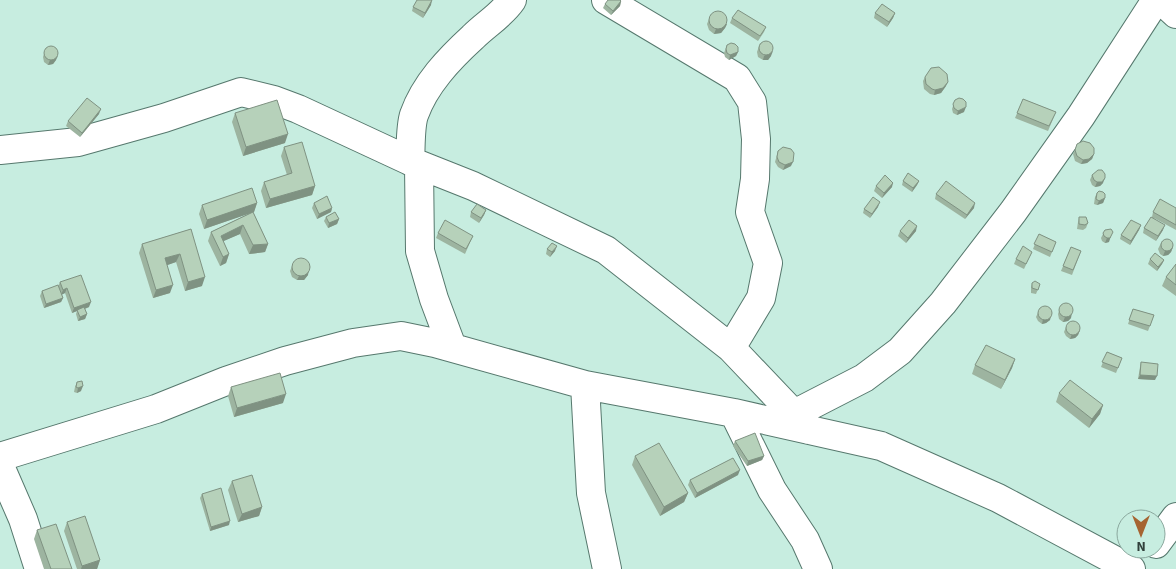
<svg xmlns="http://www.w3.org/2000/svg" width="1176" height="569" viewBox="0 0 1176 569" font-family="'Source Sans 3',sans-serif">
	<style>
		.lines { fill: none; stroke-linecap: round; stroke-linejoin: round }
		.minor-casing { stroke: #56786d; stroke-width: 30 }
		.minor { stroke: #fff; stroke-width: 28 }
		.wall { fill: #9db4a0 }
		.shaded-wall { fill: #7f9282 }
		.building { fill: #b6d1ba; stroke: #7f9282 }
	</style>
	<rect width="100%" height="100%" fill="#c7ede0"/>
	<g class="lines">
		<defs>
			<path id="minor" d="M606,0L737,78L752,102L756,139L755,179L750,212L768,263L761,298L731,348
				M1161,0L1176,14
				M0,150L78,142L164,118L241,92L274,100L298,109L410,161L473,186L606,250L731,348L809,430
				M410,161C411,148 410,127 414,115C425,84 449,59 473,37C486,24 502,15 512,0
				M419,165L420,251L434,299L452,347
				M585,385L591,493L607,569
				M734,413L772,490L805,540L818,569
				M794,414L864,378L900,351L943,303L1013,212L1081,116L1156,0
				M0,457L156,409L226,381L285,361L353,343L401,336L435,343L585,385L734,413L881,446L998,498L1131,569
				M0,466L23,519L39,569
				M1156,544L1176,517"/>
		</defs>
		<use href="#minor" class="minor-casing"/>
		<use href="#minor" class="minor"/>
	</g>
	<path class="wall" d="M621,1L620,6L611,15L603,8L605,4Z
		M431,5L423,18L412,11L413,7Z
		M875,13H895L893,18L887,27L874,18Z
		M711,14L727,24L725,28L721,33L714,34L709,30L707,24Z
		M732,18L766,27L764,32L758,41L730,23Z
		M760,43L771,56L768,60H763L758,57L757,52Z
		M727,45L738,52L736,56L729,60L725,57L724,53Z
		M46,48L56,60L53,64L48,65L44,62L43,57Z
		M925,77L946,86L941,93L934,95L930,94L924,89L923,81Z
		M1023,99L1056,112L1048,131L1015,118Z
		M955,100L964,112L957,115L953,113L952,109Z
		M235,113L285,143L243,156L232,122Z
		M99,114L80,137L66,126L68,121Z
		M284,147L315,186L312,195L266,208L261,191L264,182L287,175L281,156Z
		M1075,150L1094,154L1092,159L1087,163L1081,164L1075,161L1073,154Z
		M778,151L791,166L783,170L778,167L775,162Z
		M1092,175L1103,183L1100,186L1095,187L1092,185L1090,180Z
		M903,181H919L917,185L912,192L902,185Z
		M876,186L892,187L882,198L874,191Z
		M1097,193L1105,198L1103,203L1097,205L1094,204L1095,197Z
		M936,194L974,208L965,219L935,199Z
		M257,203L254,212H253L268,244L265,252L249,254L240,234L223,241L229,254L226,263L220,266L208,241L211,232L250,213L204,229L199,214L202,205Z
		M314,203L332,208L331,212L317,219L312,208Z
		M878,207L870,218L863,213L864,209Z
		M1176,208V230L1154,218L1163,230L1156,241L1143,233L1144,228L1152,217L1153,212Z
		M486,210L484,215L479,223L470,217L471,212Z
		M326,217L339,219L337,224L328,228L324,221Z
		M1079,217L1088,223L1086,228L1083,230L1077,229L1078,222Z
		M1141,225L1139,230L1130,245L1120,239L1121,235Z
		M191,229L202,286L185,291L176,262L167,265L170,293L153,298L139,253L142,244Z
		M1105,230L1109,242L1105,243L1102,241L1101,238Z
		M900,231H916L906,243L898,236Z
		M438,233L473,236L465,254L436,238Z
		M1039,234L1056,242L1050,257L1033,249Z
		M1162,241L1173,247L1171,252L1168,255L1163,256L1160,254L1158,249Z
		M1071,247L1081,251L1072,275L1061,271Z
		M547,249L555,251L550,257L546,254Z
		M1032,252L1024,269L1014,264L1016,259Z
		M1150,259L1164,260L1162,264L1157,271L1148,264Z
		M294,261L308,275L304,280H297L292,277L290,271Z
		M1176,264V296L1162,286L1166,277Z
		M60,282L89,307L85,309L87,314L85,319L78,321L76,314L77,311L72,313L65,293L61,295L63,298L61,302L44,308L40,296L42,291L58,286Z
		M1032,283L1040,284L1036,294L1031,293V287Z
		M1061,306L1071,318L1068,321L1063,322L1059,319L1058,314Z
		M1040,308L1051,315L1050,320L1046,323L1042,324L1038,321L1036,317Z
		M1133,309L1154,315L1148,331L1128,324Z
		M1066,327L1080,330L1078,335L1075,338L1070,339L1066,336L1064,332Z
		M1107,352L1122,358L1116,373L1101,367Z
		M1015,359L1012,368L1001,389L972,374L975,365Z
		M1141,362L1155,380L1138,379L1140,367Z
		M77,382L81,391L77,393L74,392L75,387Z
		M231,387L283,403L234,417L228,396Z
		M1059,393L1103,405L1100,414L1089,428L1056,402Z
		M735,441L764,456L762,460L747,466L733,446Z
		M635,456L688,493L684,502L660,516L632,465Z
		M738,475L695,498L688,485L690,480Z
		M232,481L262,507L259,516L238,522L228,490Z
		M202,494L229,525L210,531L200,498Z
		M67,522L100,560L97,569H77L64,531Z
		M37,530L72,569H44L34,539Z"/>
	<path class="shaded-wall" d="M432,0L431,5L423,18L425,13Z
		M621,1L620,6L611,15L613,11Z
		M895,13L893,18L887,27L889,22Z
		M727,24L725,28L721,33L714,34L716,29Z
		M773,51L771,56L768,60H763L764,56Z
		M738,52L736,56L729,60L730,55Z
		M58,56L56,60L53,64L48,65L50,60Z
		M948,82L946,86L941,93L934,95L935,90Z
		M966,107L964,112L957,115L958,111Z
		M101,109L99,114L80,137L82,133Z
		M288,134L285,143L243,156L246,147Z
		M1094,154L1092,159L1087,163L1081,164L1083,160Z
		M793,162L791,166L783,170L785,165Z
		M1105,178L1103,183L1100,186L1095,187L1097,182Z
		M919,181L917,185L912,192L913,188Z
		M893,183L892,187L882,198L884,193Z
		M315,186L312,195L266,208L270,199Z
		M1105,198L1103,203L1097,205L1099,201Z
		M880,202L878,207L870,218L872,214Z
		M257,203L254,212L204,229L207,220Z
		M975,203L974,208L965,219L967,215Z
		M332,208L331,212L317,219L319,214Z
		M486,210L484,215L479,223L481,218Z
		M339,219L337,224L328,228L329,223Z
		M243,225L240,234L217,244L221,236Z
		M1141,225L1139,230L1130,245L1131,241Z
		M1165,225L1163,230L1156,241L1158,236Z
		M917,226L916,231L906,243L908,238Z
		M1111,236L1109,242L1105,243L1107,238Z
		M268,244L265,252L249,254L253,245Z
		M557,246L555,251L550,257L552,252Z
		M1173,247L1171,252L1168,255L1163,256L1165,251Z
		M180,254L176,262L162,267L165,258Z
		M229,254L226,263L220,266L223,257Z
		M1164,260L1162,264L1157,271L1158,267Z
		M309,270L308,275L304,280H297L299,276Z
		M205,277L202,286L185,291L188,282Z
		M173,285L170,293L153,298L156,290Z
		M67,288L65,293L61,295L63,290Z
		M63,298L61,302L44,308L46,304Z
		M91,302L89,307L78,311L77,310V311L72,313L74,308Z
		M1072,313L1071,318L1068,321L1063,322L1065,317Z
		M87,314L85,319L78,321L80,317Z
		M1051,315L1050,320L1046,323L1042,324L1043,319Z
		M1080,330L1078,335L1075,338L1070,339L1072,334Z
		M1015,359L1012,368L1001,389L1005,380Z
		M1140,375L1157,376L1155,380L1138,379Z
		M83,386L81,391L77,393L78,388Z
		M286,394L283,403L234,417L237,408Z
		M1103,405L1100,414L1089,428L1092,419Z
		M764,456L762,460L747,466L748,461Z
		M740,470L738,475L695,498L697,493Z
		M688,493L684,502L660,516L664,507Z
		M262,507L259,516L238,522L242,514Z
		M230,521L229,525L210,531L211,527Z
		M100,560L97,569H81L82,566Z"/>
	<path class="building" d="M417,0H432L425,13L413,7Z
		M608,0H620L621,1L613,11L605,4Z
		M882,4L895,13L889,22L875,13Z
		M738,10L766,27L760,36L732,18Z
		M709 20a9 9 0 1 1 18 0a9 9 0 1 1-18 0Z
		M759 48a7 7 0 1 1 14 0a7 7 0 1 1-14 0Z
		M731,43L735,44L738,47V52L730,55L727,53L726,49L727,45Z
		M44 53a7 7 0 1 1 14 0a7 7 0 1 1-14 0Z
		M939,67L947,74L948,82L943,88L935,90L932,89L926,84L925,77L931,68Z
		M87,98L101,109L82,133L68,121Z
		M959,98L963,99L966,102V107L958,111L954,108L953,104L955,100Z
		M1023,99L1056,112L1049,126L1017,113Z
		M277,100L288,134L246,147L235,113Z
		M1083,141L1090,143L1094,148V154L1089,159L1083,160L1077,156L1075,150L1077,144Z
		M302,142L315,186L270,199L264,182L292,173L284,147Z
		M783,147L791,149L794,153L793,162L785,165L779,162L777,157L778,151Z
		M1098,170H1102L1105,174V178L1102,182H1097L1094,180L1092,175Z
		M908,173L919,181L913,188L903,181Z
		M885,175L893,183L884,193L876,186Z
		M946,181L975,203L967,215L936,194Z
		M252,188L257,203L207,220L202,205Z
		M1099,191L1103,192L1105,194V198L1099,201L1096,199L1097,193Z
		M327,196L332,208L319,214L314,203Z
		M873,197L880,202L872,214L864,209Z
		M1160,199L1176,208V225L1153,212Z
		M477,204L486,210L481,218L471,212Z
		M253,212L268,244L253,245L243,225L221,236L229,254L223,257L211,232Z
		M335,212L339,219L329,223L326,217Z
		M1079,217H1086L1088,223L1085,225L1079,224Z
		M1151,217L1165,225L1158,236L1144,228Z
		M445,220L473,236L466,249L438,233Z
		M909,220L917,226L908,238L900,231Z
		M1131,220L1141,225L1131,241L1121,235Z
		M191,229L205,277L188,282L180,254L165,258L173,285L156,290L142,244Z
		M1111,229L1113,232L1110,238H1107L1104,236L1103,233L1105,230Z
		M1039,234L1056,242L1052,252L1034,244Z
		M1161 245a6 6 0 1 1 12 0a6 6 0 1 1-12 0Z
		M552,243L557,246L552,252L547,249Z
		M1023,246L1032,252L1026,264L1016,259Z
		M1071,247L1081,251L1073,270L1063,266Z
		M1155,253L1164,260L1158,267L1150,259Z
		M292 267a9 9 0 1 1 18 0a9 9 0 1 1-18 0Z
		M1176,264V285L1166,277Z
		M81,275L91,302L74,308L67,288L63,290L60,282Z
		M1035,281L1040,284L1038,290L1032,288V283Z
		M58,285L63,298L46,304L42,291Z
		M1059 310a7 7 0 1 1 14 0a7 7 0 1 1-14 0Z
		M1038 313a7 7 0 1 1 14 0a7 7 0 1 1-14 0Z
		M84,307L87,314L80,317L77,310Z
		M1133,309L1154,315L1150,326L1129,320Z
		M1066 328a7 7 0 1 1 14 0a7 7 0 1 1-14 0Z
		M986,345L1015,359L1005,380L975,365Z
		M1107,352L1122,358L1118,368L1102,362Z
		M1141,362L1158,364L1157,376L1140,375Z
		M280,373L286,394L237,408L231,387Z
		M1070,380L1103,405L1092,419L1059,393Z
		M82,381L83,386L78,388L76,387L77,382Z
		M755,433L764,456L748,461L735,441Z
		M659,443L688,493L664,507L635,456Z
		M733,458L740,470L697,493L690,480Z
		M252,475L262,507L242,514L232,481Z
		M221,488L230,521L211,527L202,494Z
		M85,516L100,560L82,566L67,522Z
		M56,524L72,569H51L37,530Z"/>
	<g transform="translate(1141 534) rotate(180)"><circle r="24" fill="#c7ede0" stroke="#8ba89e"/>
	<path d="M0-4L9 19L0 12L-9 19Z" fill="#a66431"/>
	<text y="-8" font-size="14" font-weight="bold" text-anchor="middle" fill="#31403b">N</text>
	</g>
</svg>
